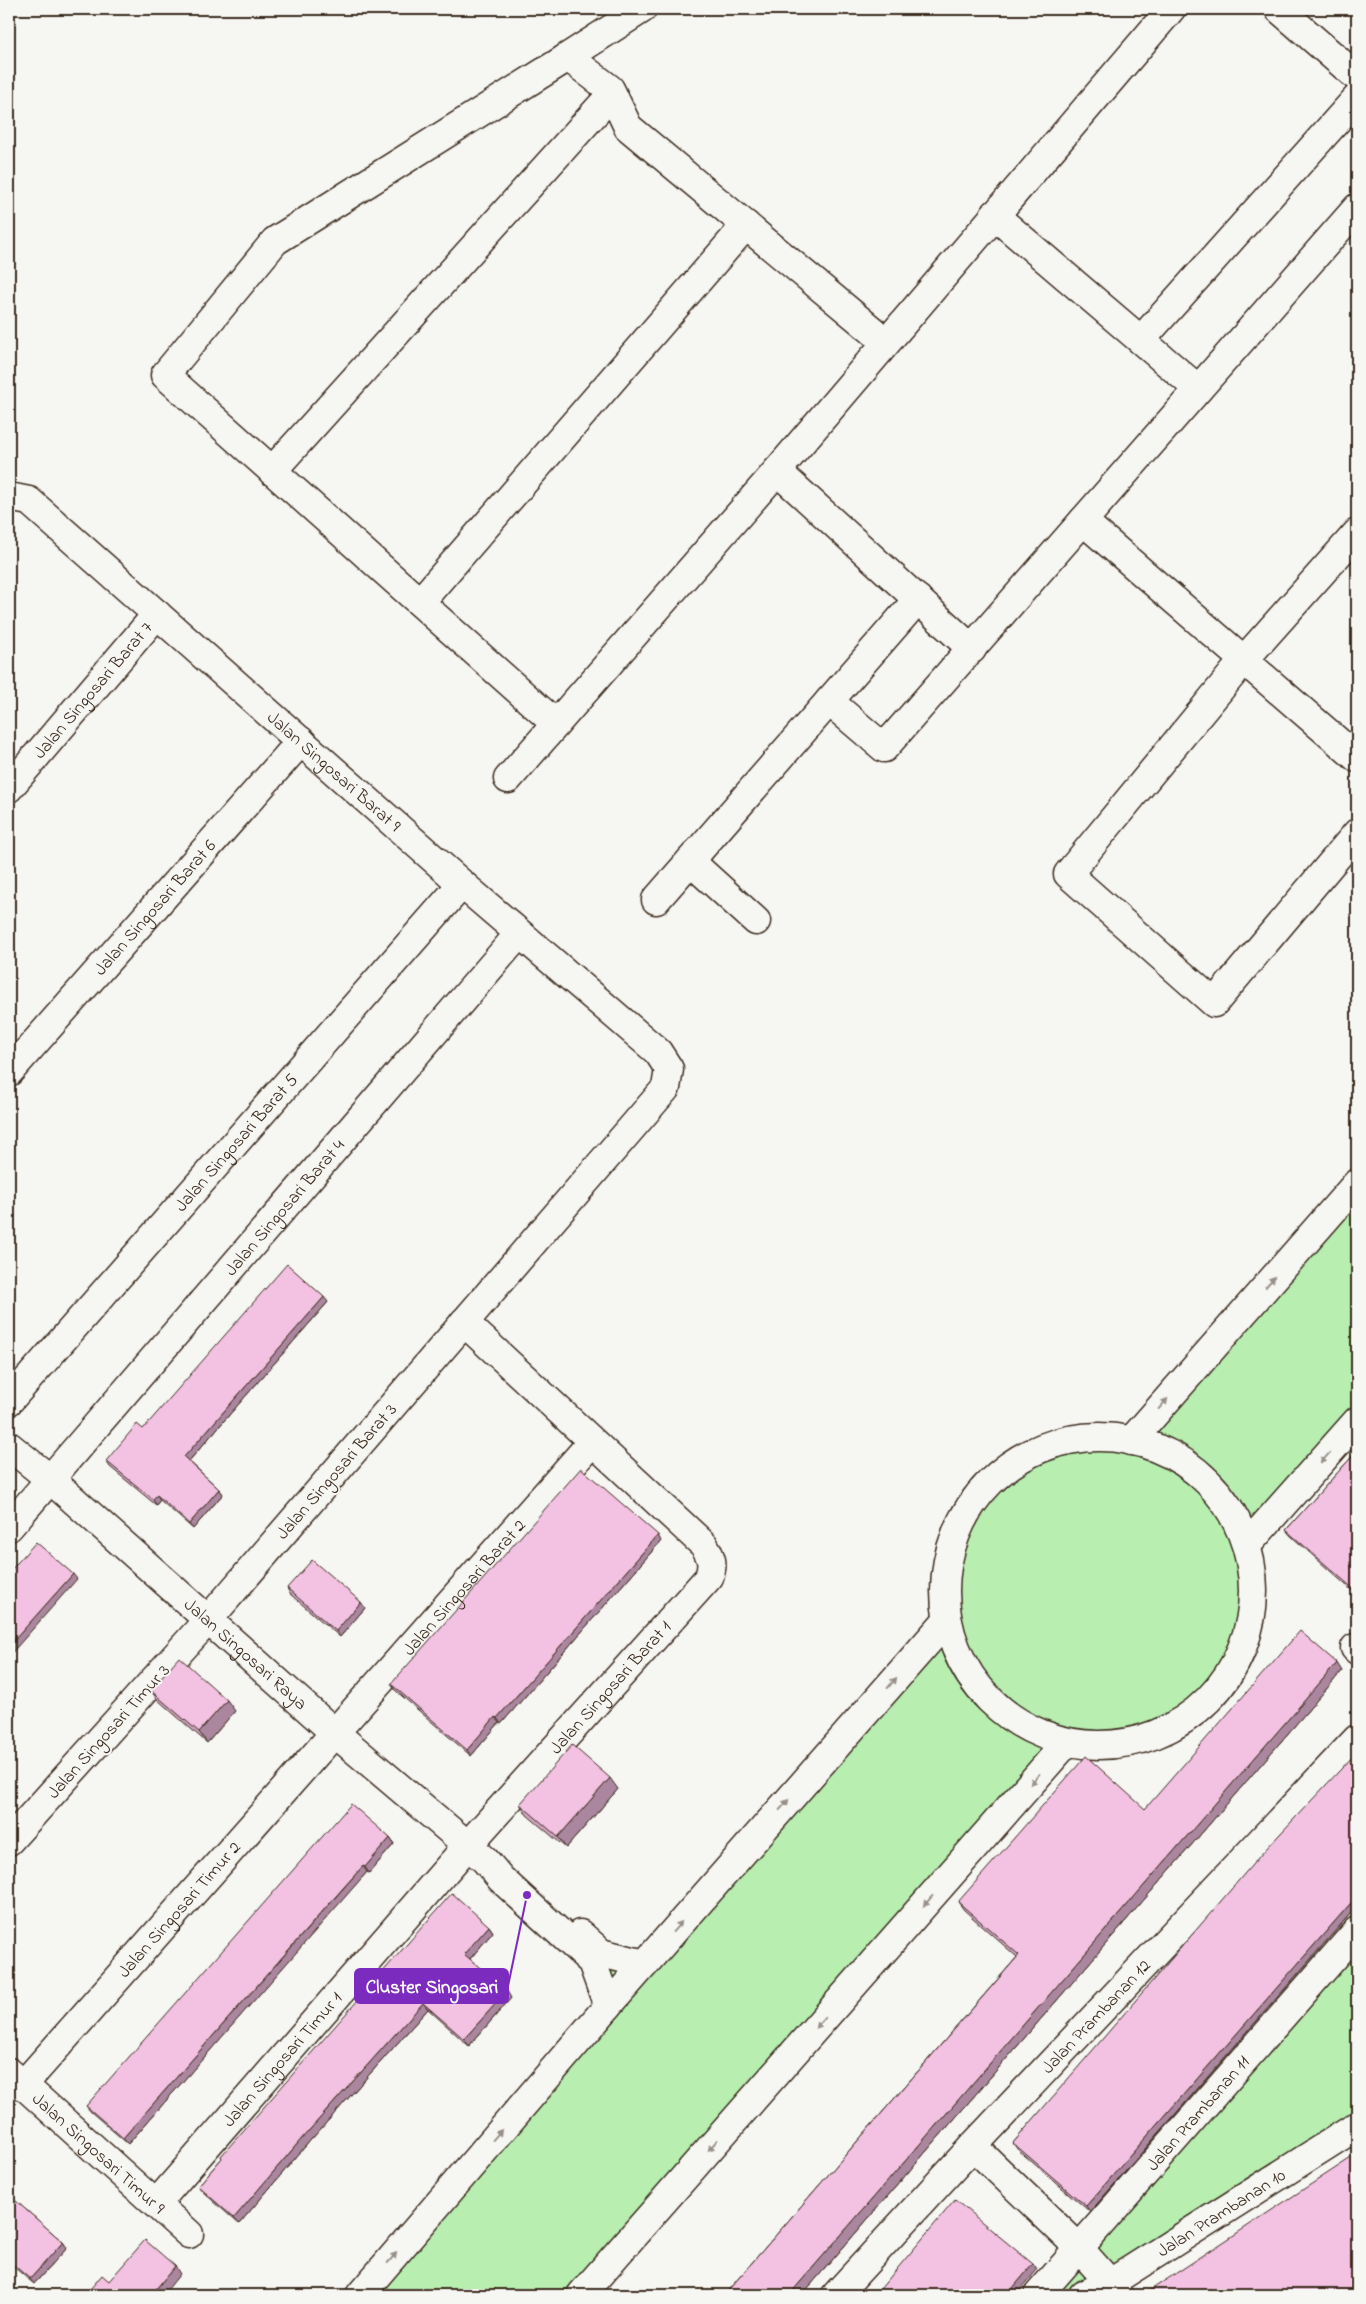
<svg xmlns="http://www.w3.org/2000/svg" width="1366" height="2304" viewBox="0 0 1366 2304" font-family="'Indie Flower',sans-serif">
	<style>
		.green { fill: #b8efb1; stroke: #7a8c68 }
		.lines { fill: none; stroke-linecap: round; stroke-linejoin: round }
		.street-casing { stroke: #3b2a1e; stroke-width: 31 }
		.street { stroke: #f6f6f2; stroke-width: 28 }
		.wall { fill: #d1a6c2; stroke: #3b2a1e }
		.shaded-wall { fill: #aa879e; stroke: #3b2a1e }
		.building { fill: #f3c1e1; stroke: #3b2a1e }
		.oneway { fill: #989088 }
		.labels { text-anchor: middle; stroke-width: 4; stroke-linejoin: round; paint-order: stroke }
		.street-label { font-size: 18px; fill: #3b2a1e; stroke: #f6f6f2 }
		.leader { fill: none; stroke: #7b2cbf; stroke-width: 2 }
		.callout-dot { fill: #7b2cbf; stroke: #f6f6f2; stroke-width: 2 }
		.callout { fill: #7b2cbf; stroke: #7b2cbf; stroke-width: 2 }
		.callout-label { font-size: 19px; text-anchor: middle; font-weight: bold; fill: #fff }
	</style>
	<rect width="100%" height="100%" fill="#f6f6f2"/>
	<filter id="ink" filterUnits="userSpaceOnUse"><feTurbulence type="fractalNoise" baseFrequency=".02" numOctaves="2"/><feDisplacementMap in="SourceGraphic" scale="10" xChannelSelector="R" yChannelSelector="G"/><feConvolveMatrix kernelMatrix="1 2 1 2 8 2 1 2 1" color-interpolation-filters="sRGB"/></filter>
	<g filter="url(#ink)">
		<path class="green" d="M1357,1183V1421L1247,1545C1251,1564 1254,1582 1253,1602C1249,1671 1192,1733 1124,1744C1105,1747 1086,1745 1067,1742L581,2295H360L608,2006L592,1962L645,1964L947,1620C946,1600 944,1580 949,1559C965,1489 1028,1437 1101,1437C1111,1437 1122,1440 1131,1441Z
			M1357,1931V2126L1083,2295H1038Z"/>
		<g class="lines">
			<defs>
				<g id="street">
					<path d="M1279,9L1357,77"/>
					<path d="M566,58L642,9"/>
					<path d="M994,215L1198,389"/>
					<path d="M1141,340L1357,98"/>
					<path d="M272,471L612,94"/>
					<path d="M777,471L972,649"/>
					<path id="s1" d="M9,497L29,501L462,884L658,1052L669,1069L666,1088L207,1621L9,1841"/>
					<path d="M1083,521L1357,758"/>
					<path d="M1357,533L1244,660L1068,874L1214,1003L1357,833"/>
					<path d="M420,602L746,225"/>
					<path d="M829,701L884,748L1357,208"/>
					<path d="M556,724L165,375L275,241L568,57L610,89L628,127L886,342"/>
					<path d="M508,779L777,471L1171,9"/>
					<path id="s2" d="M9,788L157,614"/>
					<path d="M690,861L756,921"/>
					<path d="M656,900L918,599"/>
					<path id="s3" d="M9,1072L301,741"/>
					<path id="s4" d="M9,1401L462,884"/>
					<circle cx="1099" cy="1591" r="154"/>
					<path d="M1131,1441L1357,1183"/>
					<path id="s5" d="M9,1446L50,1479L335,1733L485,1860L501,1879L592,1962L608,2006"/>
					<path id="s6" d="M9,1527L519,934"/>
					<path d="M1247,1545L1357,1421"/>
					<path d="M1355,1648L1357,1650"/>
					<path d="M580,1934L601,1953L645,1964"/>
					<path id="s7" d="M9,2072L189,2234"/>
					<path id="s8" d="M23,2085L592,1442"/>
					<path d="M973,2146L1078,2247L1110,2283L1118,2295"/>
					<path id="s9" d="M156,2204L468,1845L709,1577C714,1563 711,1557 704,1545L464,1322"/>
					<path d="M360,2295L608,2006L947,1620"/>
					<path d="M581,2295L1067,1742"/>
					<path id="s10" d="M836,2295L973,2146L1357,1739"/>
					<path id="s11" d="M1038,2295L1357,1931"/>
					<path id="s12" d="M1083,2295L1110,2283L1357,2126"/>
				</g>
			</defs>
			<use href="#street" class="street-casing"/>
			<use href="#street" class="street"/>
		</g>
		<path class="wall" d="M328,1302L189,1461L219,1489L223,1494L193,1529L160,1500L156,1505L110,1467L106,1461L143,1429Z
			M1357,1451V1595L1291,1536L1286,1530Z
			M661,1541L501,1724L499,1723L471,1756L395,1690L391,1684Z
			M287,1588L365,1608L340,1637L290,1594Z
			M1342,1671L802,2295H724L1017,1957L964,1910L958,1902L1145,1809Z
			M150,1690L235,1711L207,1743L158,1700Z
			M1357,1752V1906L1090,2212L1017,2149L1013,2143Z
			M618,1789L566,1848L527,1815L520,1804Z
			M390,1838L394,1844L369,1873L367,1872L348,1893L128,2144L91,2112L86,2106Z
			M489,1926L493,1932L470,1959L511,1998L469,2046L428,2009L309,2142L239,2224L203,2192L198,2186L222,2158L221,2156Z
			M9,2195L63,2242L67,2248L34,2284L9,2263Z"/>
		<path class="shaded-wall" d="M324,1297L328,1302L188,1462L184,1457Z
			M219,1489L223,1494L193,1529L189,1524Z
			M157,1495L160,1500L156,1505L153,1499Z
			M658,1535L661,1541L501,1724L497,1718Z
			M73,1574L77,1579L9,1656V1646Z
			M361,1602L365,1608L340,1637L336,1631Z
			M1337,1663L1342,1671L802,2295H789Z
			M227,1700L235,1711L207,1743L199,1732Z
			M495,1717L499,1723L471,1756L467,1750Z
			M610,1778L618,1789L566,1848L558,1837Z
			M390,1838L394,1844L369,1873L365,1867Z
			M363,1866L367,1872L128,2144L123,2138Z
			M1357,1896V1906L1090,2212L1086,2206Z
			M489,1926L493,1932L469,1960L464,1954Z
			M507,1991L511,1998L469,2046L464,2039Z
			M423,2003L428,2009L309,2142L239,2224L234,2218L304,2136Z
			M63,2242L67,2248L34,2284L30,2279Z
			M1033,2264L1037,2270L1016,2295H1007Z
			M175,2266L180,2274L163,2295H151Z"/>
		<path class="building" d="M287,1264L324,1297L184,1457L219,1489L189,1524L157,1495L153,1499L106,1461L137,1424L143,1429Z
			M1357,1451V1592L1286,1530Z
			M581,1468L658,1535L497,1718L495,1717L467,1750L391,1684Z
			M36,1542L73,1574L9,1646V1572Z
			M312,1560L361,1602L336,1631L287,1588Z
			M1300,1631L1337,1663L789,2295H724L1019,1955L958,1902L1086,1756L1145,1809Z
			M179,1657L227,1700L199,1732L150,1690Z
			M572,1745L610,1778L558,1837L520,1804Z
			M1357,1752V1896L1086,2206L1013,2143L1264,1851Z
			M351,1804L390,1838L365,1867L363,1866L344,1887L123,2138L86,2106Z
			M452,1893L489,1926L464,1954L507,1991L464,2039L423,2003L304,2136L234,2218L198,2186L222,2158L221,2156Z
			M1357,2154V2295H1143Z
			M9,2195L63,2242L30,2279L9,2261Z
			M955,2200L1033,2264L1007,2295H875Z
			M145,2240L175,2266L151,2295H85L102,2275L109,2281Z"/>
		<defs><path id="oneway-solid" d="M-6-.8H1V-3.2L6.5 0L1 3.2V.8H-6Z" transform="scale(1.25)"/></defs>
		<g class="oneway">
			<use href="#oneway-solid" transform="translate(1270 1282) rotate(-49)"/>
			<use href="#oneway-solid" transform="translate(1163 1404) rotate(-49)"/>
			<use href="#oneway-solid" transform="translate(1325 1458) rotate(132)"/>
			<use href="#oneway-solid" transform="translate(892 1683) rotate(-49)"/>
			<use href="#oneway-solid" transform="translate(1035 1779) rotate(131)"/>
			<use href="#oneway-solid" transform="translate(784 1805) rotate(-49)"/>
			<use href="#oneway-solid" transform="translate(928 1901) rotate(131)"/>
			<use href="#oneway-solid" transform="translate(677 1927) rotate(-49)"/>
			<use href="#oneway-solid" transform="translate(820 2023) rotate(131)"/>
			<use href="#oneway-solid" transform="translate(497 2135) rotate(-49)"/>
			<use href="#oneway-solid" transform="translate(713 2145) rotate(131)"/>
			<use href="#oneway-solid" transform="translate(392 2258) rotate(-49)"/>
		</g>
	</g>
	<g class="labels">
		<g class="street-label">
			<text dy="6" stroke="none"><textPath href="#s2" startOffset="129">Jalan Singosari Barat 7</textPath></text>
			<text dy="6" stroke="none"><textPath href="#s1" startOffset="428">Jalan Singosari Barat 9</textPath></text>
			<text dy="6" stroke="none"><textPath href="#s3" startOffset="220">Jalan Singosari Barat 6</textPath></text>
			<text dy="6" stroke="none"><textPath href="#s4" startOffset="344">Jalan Singosari Barat 5</textPath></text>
			<text dy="6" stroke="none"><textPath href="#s6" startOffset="422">Jalan Singosari Barat 4</textPath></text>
			<text transform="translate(336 1471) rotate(-49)" y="6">Jalan Singosari Barat 3</text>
			<text dy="6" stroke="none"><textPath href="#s8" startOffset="665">Jalan Singosari Barat 2</textPath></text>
			<text dy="6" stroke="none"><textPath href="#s5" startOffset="315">Jalan Singosari Raya</textPath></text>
			<text dy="6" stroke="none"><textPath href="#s9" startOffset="688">Jalan Singosari Barat 1</textPath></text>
			<text transform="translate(108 1731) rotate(-48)" y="6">Jalan Singosari Timur 3</text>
			<text dy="6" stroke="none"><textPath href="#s8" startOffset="235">Jalan Singosari Timur 2</textPath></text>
			<text dy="6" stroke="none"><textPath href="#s10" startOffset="381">Jalan Prambanan 12</textPath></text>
			<text dy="6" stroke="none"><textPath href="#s9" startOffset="192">Jalan Singosari Timur 1</textPath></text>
			<text dy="6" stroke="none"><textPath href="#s11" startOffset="242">Jalan Prambanan 11</textPath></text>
			<text dy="6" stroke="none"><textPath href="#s7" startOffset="121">Jalan Singosari Timur 9</textPath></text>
			<text dy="6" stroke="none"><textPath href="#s12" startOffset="161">Jalan Prambanan 10</textPath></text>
		</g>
	</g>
	<path class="leader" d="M527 1895L508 1986"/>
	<circle class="callout-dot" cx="527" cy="1895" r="5"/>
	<rect class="callout" x="355" y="1969" width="153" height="34" rx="5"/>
	<g class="callout-label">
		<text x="432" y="1993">Cluster Singosari</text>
	</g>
	<rect width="1366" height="2304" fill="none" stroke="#f6f6f2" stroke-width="30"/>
	<rect x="15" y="15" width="1336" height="2274" fill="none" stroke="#3b2a1e" stroke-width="2" filter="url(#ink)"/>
</svg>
